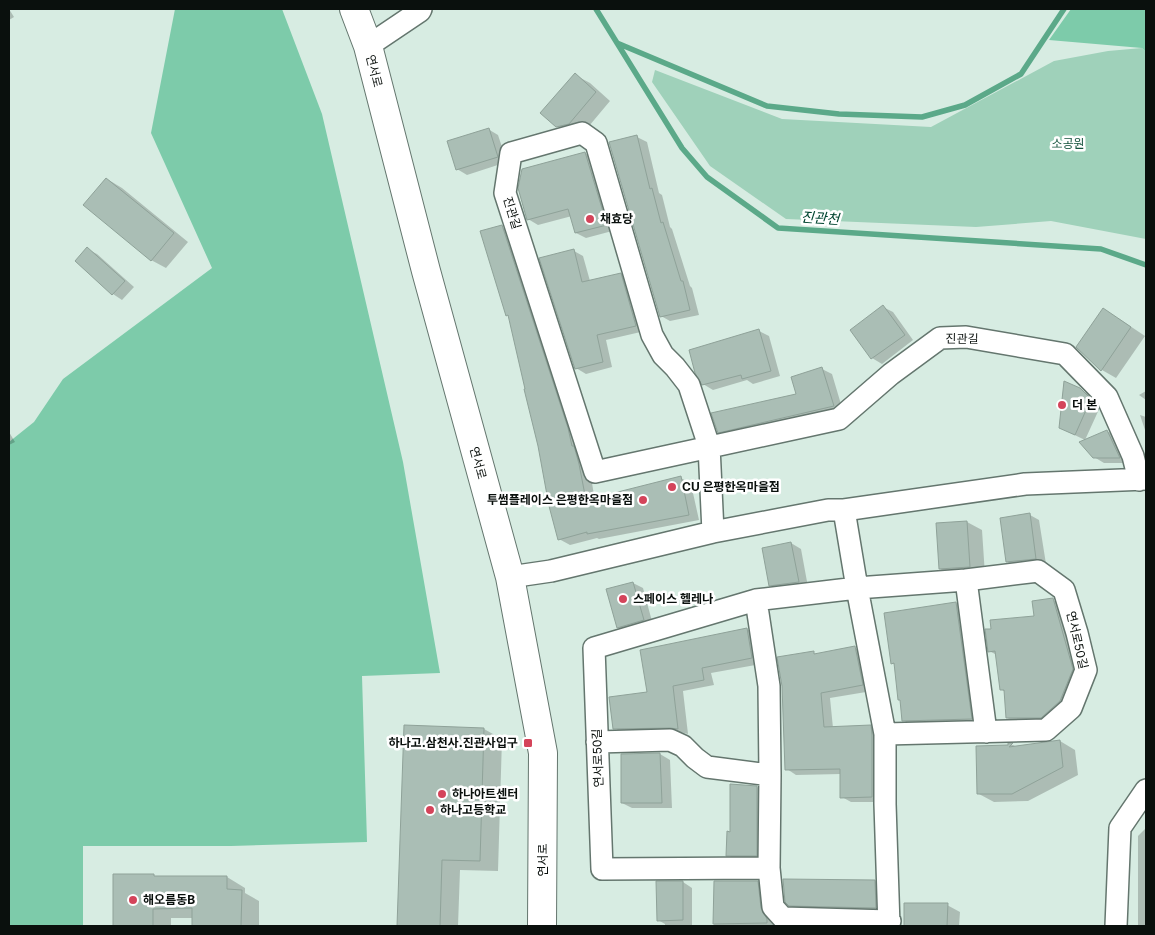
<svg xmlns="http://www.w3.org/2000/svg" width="1155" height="935" viewBox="0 0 1155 935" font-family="Inter,'Noto Sans KR',sans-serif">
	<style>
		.green { fill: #9fd1ba }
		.forest { fill: #7dcbaa }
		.shadow { fill: #0003 }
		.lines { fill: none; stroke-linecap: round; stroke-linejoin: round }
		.stream { stroke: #5ba989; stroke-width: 5.5 }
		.building { fill: #aabeb5; stroke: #8fa299 }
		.street-casing { stroke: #64766e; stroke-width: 24 }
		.secondary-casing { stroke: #64766e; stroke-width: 30 }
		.street { stroke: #fff; stroke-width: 21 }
		.secondary { stroke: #fff; stroke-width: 28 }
		.poi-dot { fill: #d4445a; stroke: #fff; stroke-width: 2 }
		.labels { text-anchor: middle; stroke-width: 5; stroke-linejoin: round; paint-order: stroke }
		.street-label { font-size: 12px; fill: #0a100d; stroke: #fff }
		.park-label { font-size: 12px; fill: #14533d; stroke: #fff }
		.poi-label { font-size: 12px; font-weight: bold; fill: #0a100d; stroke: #fff; text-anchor: start }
		.water-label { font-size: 14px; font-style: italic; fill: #004530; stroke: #fff }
	</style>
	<rect width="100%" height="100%" fill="#d7ece2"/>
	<path class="green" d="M1142,48L1146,52V239L1051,221L976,227L786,219L710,166L652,82L655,70L782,119L931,127L1054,61L1108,51Z"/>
	<path class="forest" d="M175,9H282L322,114L403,462L440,673L362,676L367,842L231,846H83V926H9V442L34,422L63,379L212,268L151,133Z
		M1071,9H1146V52L1142,48L1049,40Z"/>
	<path class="shadow" d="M9,9L14,17L9,20Z
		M575,75L590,83L610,101L584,132L572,135L557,126Z
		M488,129L498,135L507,162L467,175L457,169Z
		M637,137L647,142L659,193L662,195L670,227L672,229L690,286L692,288L699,315L670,321L661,316Z
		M585,153L595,159L616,230L586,238L576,233L572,216L538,225L528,219L523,171Z
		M107,179L122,188L188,242L166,268L151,260Z
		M502,227L513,233L590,471L594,495L602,497L681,478L691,484L699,520L599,539L597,538L570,545L559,539L540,445L510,317L507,315Z
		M87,249L97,254L134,287L122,300L113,294Z
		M574,251L583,256L590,281L621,274L630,280L645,331L606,340L612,367L586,374L576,368Z
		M883,307L893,312L913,340L882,364L872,358L851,330Z
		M1118,318L1145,336L1116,378L1102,370Z
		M759,331L769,336L780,376L753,384L747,380L713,390L703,384Z
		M822,369L832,374L843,411L729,437L719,432L798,395Z
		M1079,389L1090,395L1101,405L1085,440L1060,428Z
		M1146,391V400L1139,395Z
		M1140,415L1146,417V433Z
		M1107,431L1117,437L1128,463H1104L1094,457Z
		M9,432L15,442L9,445Z
		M1030,515L1039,520L1046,564L1017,567L1007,562Z
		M967,522L982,530L985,575L955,577L940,569Z
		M791,543L801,549L808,587L780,591L770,585Z
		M633,583L643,588L653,625L627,633L618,627Z
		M1053,600L1063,605L1082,675L1051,723H1017L1007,718L1005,692L1001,689L997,655L989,651L1036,617Z
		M956,603L967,610L982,725L914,727L903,720L902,701L899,699L895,665L892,663Z
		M747,629L756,635L761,664L711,673L714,685L683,691L688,734L680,732L624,734L615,728Z
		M855,648L865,653L872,691L830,698L833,728L870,726L880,732L882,802H851L842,797L841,774L796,775L787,769L813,653L817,655Z
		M405,727L484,729L502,739L498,871L460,870L458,926H398Z
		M1060,741L1075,750L1078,775L1028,801L994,802L979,794L978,747L1010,746V745H1013L1017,747Z
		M660,754L670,760L672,808H632L622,803L623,755Z
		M757,787L767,793L766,860L737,861L728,855L731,833Z
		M1146,828V926H1138V836Z
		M114,875H153L157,877H227L245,888V893L259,901V926H193L194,918H171V926H114Z
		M875,881L884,887L885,913L800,911L789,905Z
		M683,882L692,888V926H665V924L658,920Z
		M715,882H757L767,887L777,926H714Z
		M906,904L947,905L960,912L959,926H905Z"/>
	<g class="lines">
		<path class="stream" d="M596,9L682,148L707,177L778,228L1101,249L1146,265
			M617,43L767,106L839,114L922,117L965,105L1021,74L1064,9"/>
	</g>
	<path class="building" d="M575,73L596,92L569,124L556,127L540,113Z
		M489,128L498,157L456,170L447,141Z
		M637,135L650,189L652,188L661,223L663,222L681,281H683L690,310L660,317L609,142Z
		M585,152L607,225L575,233L568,209L527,220L518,188L522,169Z
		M106,178L174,233L151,261L83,205Z
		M502,225L568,428L572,446H574L579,464L585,495L597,493L598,497L681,476L689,515L587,534V532L558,540L549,506L538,446L524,389H525L508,315L506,316L480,231Z
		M87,247L125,281L112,295L75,261Z
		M574,249L582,282L621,273L636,326L597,335L603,362L575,369L539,258Z
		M883,305L905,335L871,359L850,330Z
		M1103,308L1131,327L1101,371L1076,347Z
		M759,329L771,371L742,379L741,375L702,385L695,373L689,350Z
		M822,367L834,406L718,433L711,413L796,394L791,377Z
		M1064,381L1080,388L1091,399L1075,435L1059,428Z
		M1107,430L1120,458H1093L1079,442Z
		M1030,513L1036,559L1006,562L1000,518Z
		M967,521L970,567L939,569L936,523Z
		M791,542L799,582L769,586L762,548Z
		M633,582L644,620L617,628L606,589Z
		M1053,598L1073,669L1060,701L1041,718H1006L1004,690H1000L995,651L988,652L985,629H991L990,620L1034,616L1032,601Z
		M956,602L972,719L902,721L900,700H898L894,663L891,664L884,613Z
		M747,628L752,658L702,668L704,680L673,686L678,729L670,728L613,729L609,697L647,692L640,650Z
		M855,646L863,685L821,693L824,727L871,725L872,735V797L840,798V769L785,770L782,686L777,657L814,651V654Z
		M404,725L484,728L480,861L442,860L440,926H397Z
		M1060,740L1063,767L1012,794H977L976,746L1008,745V743H1013L1009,747Z
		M660,753L662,803H621V754Z
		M730,784L757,786V856H726L727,831L730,832Z
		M113,874H154V876H227V889L242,890L241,926H192V908L153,909V926H113Z
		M783,879L875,880L876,908L789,906L785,902Z
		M656,881H683V920L657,921Z
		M714,881H758L761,908L767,919V923L713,924Z
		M904,903H948L947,926H904Z"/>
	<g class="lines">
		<defs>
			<path id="street" d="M368,46L420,11L421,9
				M844,510L857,588L885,734V804L889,926
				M713,532L709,446L689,385L675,367L663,355L652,335L596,143L582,133L511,153L505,193L595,472L839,419L891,374L940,338L966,337L1065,354L1107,397L1133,456L1139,480
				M510,577L551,571L713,532L828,510H844L1025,484L1146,479
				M966,580L986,732
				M756,600L769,686L770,775L769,868L773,907L783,918L890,921
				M597,742L670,740L683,746L695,758L707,767L770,775
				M769,868L602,869L594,648L756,600L857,588L966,580L1038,571L1064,590L1077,633L1086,670L1071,708L1046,730L885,734
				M1116,926L1120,828L1146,790"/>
			<path id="secondary" d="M354,9L368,46L426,271L510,577L543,753L542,926"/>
		</defs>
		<use href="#street" class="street-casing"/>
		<use href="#secondary" class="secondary-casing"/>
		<use href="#street" class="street"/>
		<use href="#secondary" class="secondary"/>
	</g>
	<g class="poi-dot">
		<circle cx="590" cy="219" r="5"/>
		<circle cx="1062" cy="405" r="5"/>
		<circle cx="672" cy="487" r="5"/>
		<circle cx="643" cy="500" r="5"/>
		<circle cx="623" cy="599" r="5"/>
		<rect x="523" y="738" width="10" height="10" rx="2.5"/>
		<circle cx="442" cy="794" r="5"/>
		<circle cx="430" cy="810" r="5"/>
		<circle cx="133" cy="900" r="5"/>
	</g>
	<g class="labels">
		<g class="street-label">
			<text transform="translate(374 71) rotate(76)" y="4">연서로</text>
			<text transform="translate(512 213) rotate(73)" y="4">진관길</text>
			<text transform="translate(962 339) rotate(1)" y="4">진관길</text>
			<text transform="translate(478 463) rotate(75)" y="4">연서로</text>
			<text transform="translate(1077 640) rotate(77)" y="4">연서로50길</text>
			<text transform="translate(598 758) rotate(-92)" y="4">연서로50길</text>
			<text transform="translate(543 860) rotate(-90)" y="4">연서로</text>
		</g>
		<g class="park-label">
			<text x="1068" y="148">소공원</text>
		</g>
		<g class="poi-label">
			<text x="600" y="223">채효당</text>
			<text x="1072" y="409">더 본</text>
			<text x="682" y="491">CU 은평한옥마을점</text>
			<text x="633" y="504" text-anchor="end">투썸플레이스 은평한옥마을점</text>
			<text x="633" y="603">스페이스 헬레나</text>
			<text x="518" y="747" text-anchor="end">하나고.삼천사.진관사입구</text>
			<text x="452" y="798">하나아트센터</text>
			<text x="440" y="814">하나고등학교</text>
			<text x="143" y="904">해오름동B</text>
		</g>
		<g class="water-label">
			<text transform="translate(820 218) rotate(4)" y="5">진관천</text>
		</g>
	</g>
	<rect width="1155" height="935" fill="none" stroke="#0a100d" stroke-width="20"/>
</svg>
